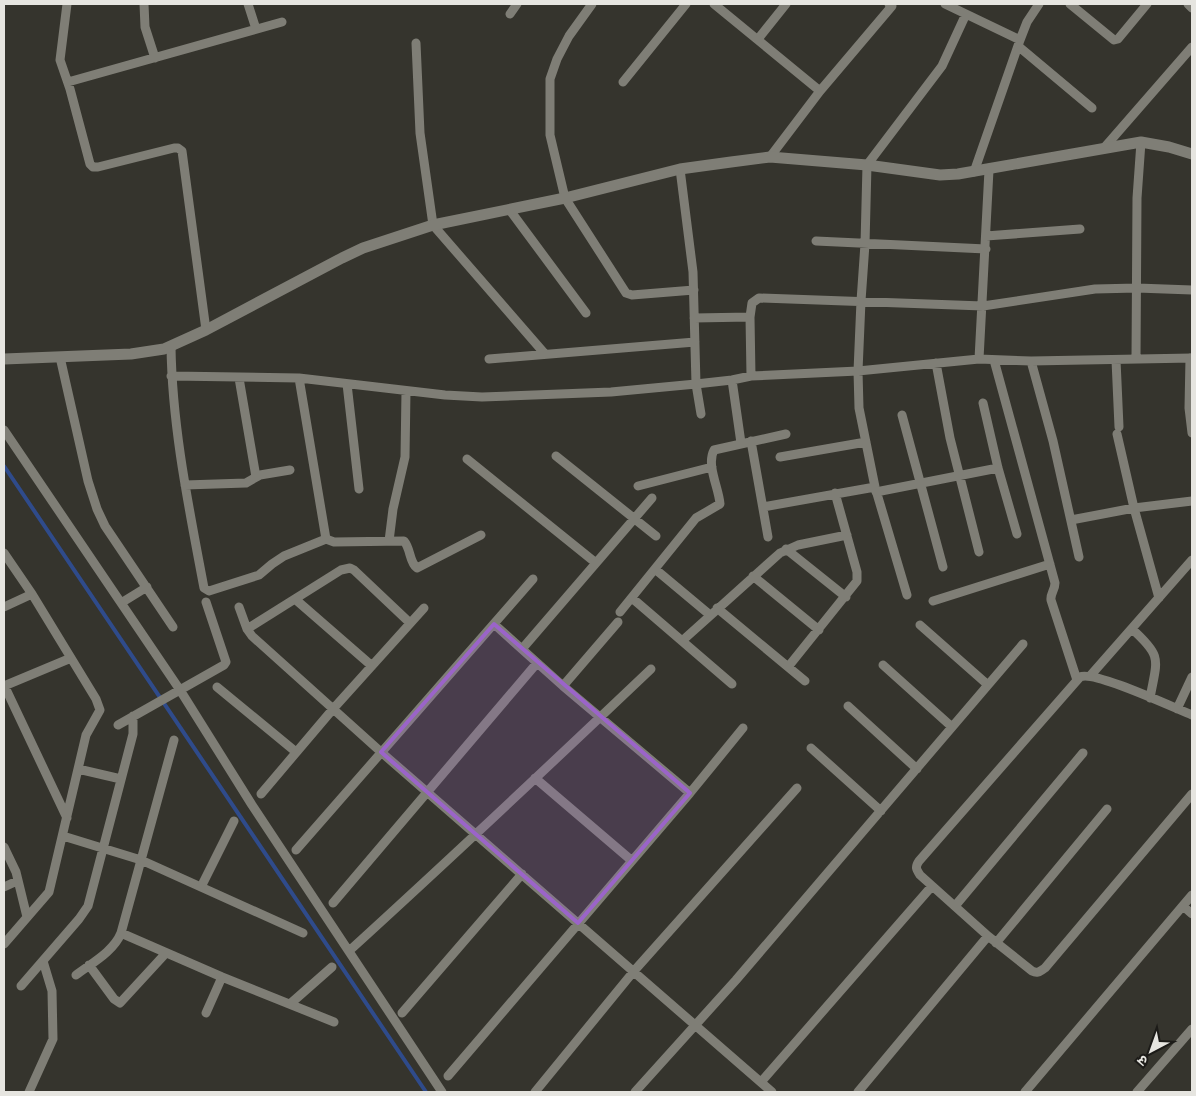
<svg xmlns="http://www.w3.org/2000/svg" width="1196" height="1096" viewBox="0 0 1196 1096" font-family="'DejaVu Sans','Noto Sans Devanagari',sans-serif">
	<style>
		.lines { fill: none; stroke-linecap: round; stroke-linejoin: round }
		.stream { stroke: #2f4b8b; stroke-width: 4 }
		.minor { stroke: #7f7e76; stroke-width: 9 }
		.tertiary { stroke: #7f7e76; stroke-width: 11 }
		.marked { fill: #9b64c9; fill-opacity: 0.2; stroke: #9b64c9; stroke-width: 4; stroke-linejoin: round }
	</style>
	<rect width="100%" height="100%" fill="#35342d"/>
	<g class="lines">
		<path class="stream" d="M4,466L426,1092"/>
		<path class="minor" d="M67,4L60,60L70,89L90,164L93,167H98L174,148H178L182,151L206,330
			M144,4L145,27L155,58
			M248,4L256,29
			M592,4L569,36L557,59L550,79V135L565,198L626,293L632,295L694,290
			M714,4L820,91
			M945,4L1020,40
			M1070,4L1114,40L1118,39L1147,4
			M1188,4L1192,8
			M510,14L517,4
			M758,39L786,4
			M416,43L420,133L433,225L545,354
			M1018,46L1092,108
			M68,82L282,22
			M623,82L686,4
			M1104,148L1192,47
			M770,157L820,91L892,6L889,4
			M974,172L1020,40L1027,22L1039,4
			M509,209L586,313
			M986,236L1080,229
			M816,241L986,249
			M694,318L750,317
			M171,346C172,427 189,508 204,588L209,591L259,575L272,564L284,556L326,539
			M60,357L88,481L97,509L105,526L173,627
			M1190,358L1189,408L1192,433
			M489,359L695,342
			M979,359L989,170
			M1136,359L1137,198L1141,142
			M994,360L1055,583C1055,590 1050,594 1051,600L1077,680
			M1116,360L1119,427
			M1031,361L1053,441L1079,557
			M936,363L950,438L979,552
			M171,376L299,378L445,395L482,397L611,392L696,384L693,272L680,169
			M751,376L750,317L752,303L759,298L983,306L1095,289L1137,288L1192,290
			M239,378L256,477
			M299,378L326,539L334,542L404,541C411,549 409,562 417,568L481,535
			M732,380L741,443
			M347,384L359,489
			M983,403L998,468L1017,534
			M701,414L696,384L732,380L751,376L858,371L979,359L1031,361L1192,358
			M902,415L943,567
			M4,430L180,690L252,805L442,1092
			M1117,434L1134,508L1159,598
			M751,441L768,537
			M556,456L656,536
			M780,457L866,442
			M467,459L596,563
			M185,485L246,483L260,475L290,470
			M638,486L712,467
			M876,492L998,468
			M763,507L875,487
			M1071,520L1134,508L1192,501
			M389,541L393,509L405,457L406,391
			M786,549L846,597
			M4,553L32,594L96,699L100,710L86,735L49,892L4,944
			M655,569L710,615
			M753,576L819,630
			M907,595L875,487L859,408L858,371L861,301L865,244L867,165L942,66L966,14
			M632,598L732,684
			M295,599L372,666
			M933,601L1050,564
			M121,603L147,587
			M4,607L32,594
			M239,607L247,629L252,636L381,752L772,1092
			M717,608L805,681
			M620,612L696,518L720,504C719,488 706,465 714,450L786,434
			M494,624L563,686L690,793
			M920,625L988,685
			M247,629L341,570L350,568L354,570L410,623
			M1132,629C1163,657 1157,659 1150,698
			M682,641L780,553L798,545L847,535
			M522,649L652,498
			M883,665L952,727
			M788,667L857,581V572L835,493
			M1090,676L1192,560
			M4,685L67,818
			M4,686L71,658
			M563,686L618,622
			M217,687L296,752
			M848,706L917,769
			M1177,709L1192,677
			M1192,715C1174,708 1094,670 1080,677L919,861C915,867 916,869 920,875L988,936L1032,971C1038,974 1040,971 1045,968L1192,794
			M118,725L224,665L226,662L206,602
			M174,740L121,933L222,977L334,1022
			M811,748L881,811
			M78,769L121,779
			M535,778L631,860
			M261,794L333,709L424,608
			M63,836L141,860L303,933
			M4,847L16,872L27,917
			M296,850L533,579
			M4,887L17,881
			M201,887L234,821
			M333,903L537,663
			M955,906L1083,753
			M1183,906L1192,914
			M996,943L1107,809
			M349,951C451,858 551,764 651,669
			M89,965L114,999L120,1003L166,953
			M76,975C92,963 114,951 121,933
			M21,986L79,919L88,906L133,734V716
			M290,1004L332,967
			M206,1013L222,977
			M402,1013L522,874
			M448,1076L690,793L743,728
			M761,1082L932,886
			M29,1092L53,1039L52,991L43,961
			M535,1092L634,971L797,788
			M635,1092L736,980L1023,644
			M858,1092L988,936
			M1025,1092L1192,895
			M1137,1092L1192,1029"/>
		<path class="tertiary" d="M4,359L131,354L164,349L206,330L342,258L363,248L433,225L565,198L680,169L731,162L770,157L867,165L940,175L958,174L1141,142L1169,147L1192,154"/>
	</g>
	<path class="marked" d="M494,624L690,793L578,923L381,752Z"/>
	<rect width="1196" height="1096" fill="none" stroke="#e6e5e0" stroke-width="10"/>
	<g transform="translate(1151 1051) rotate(221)" stroke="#1c1b18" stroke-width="4" paint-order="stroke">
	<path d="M0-4L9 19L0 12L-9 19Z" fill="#e6e5e0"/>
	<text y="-8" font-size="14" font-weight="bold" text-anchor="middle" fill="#e6e5e0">उ</text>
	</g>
</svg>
